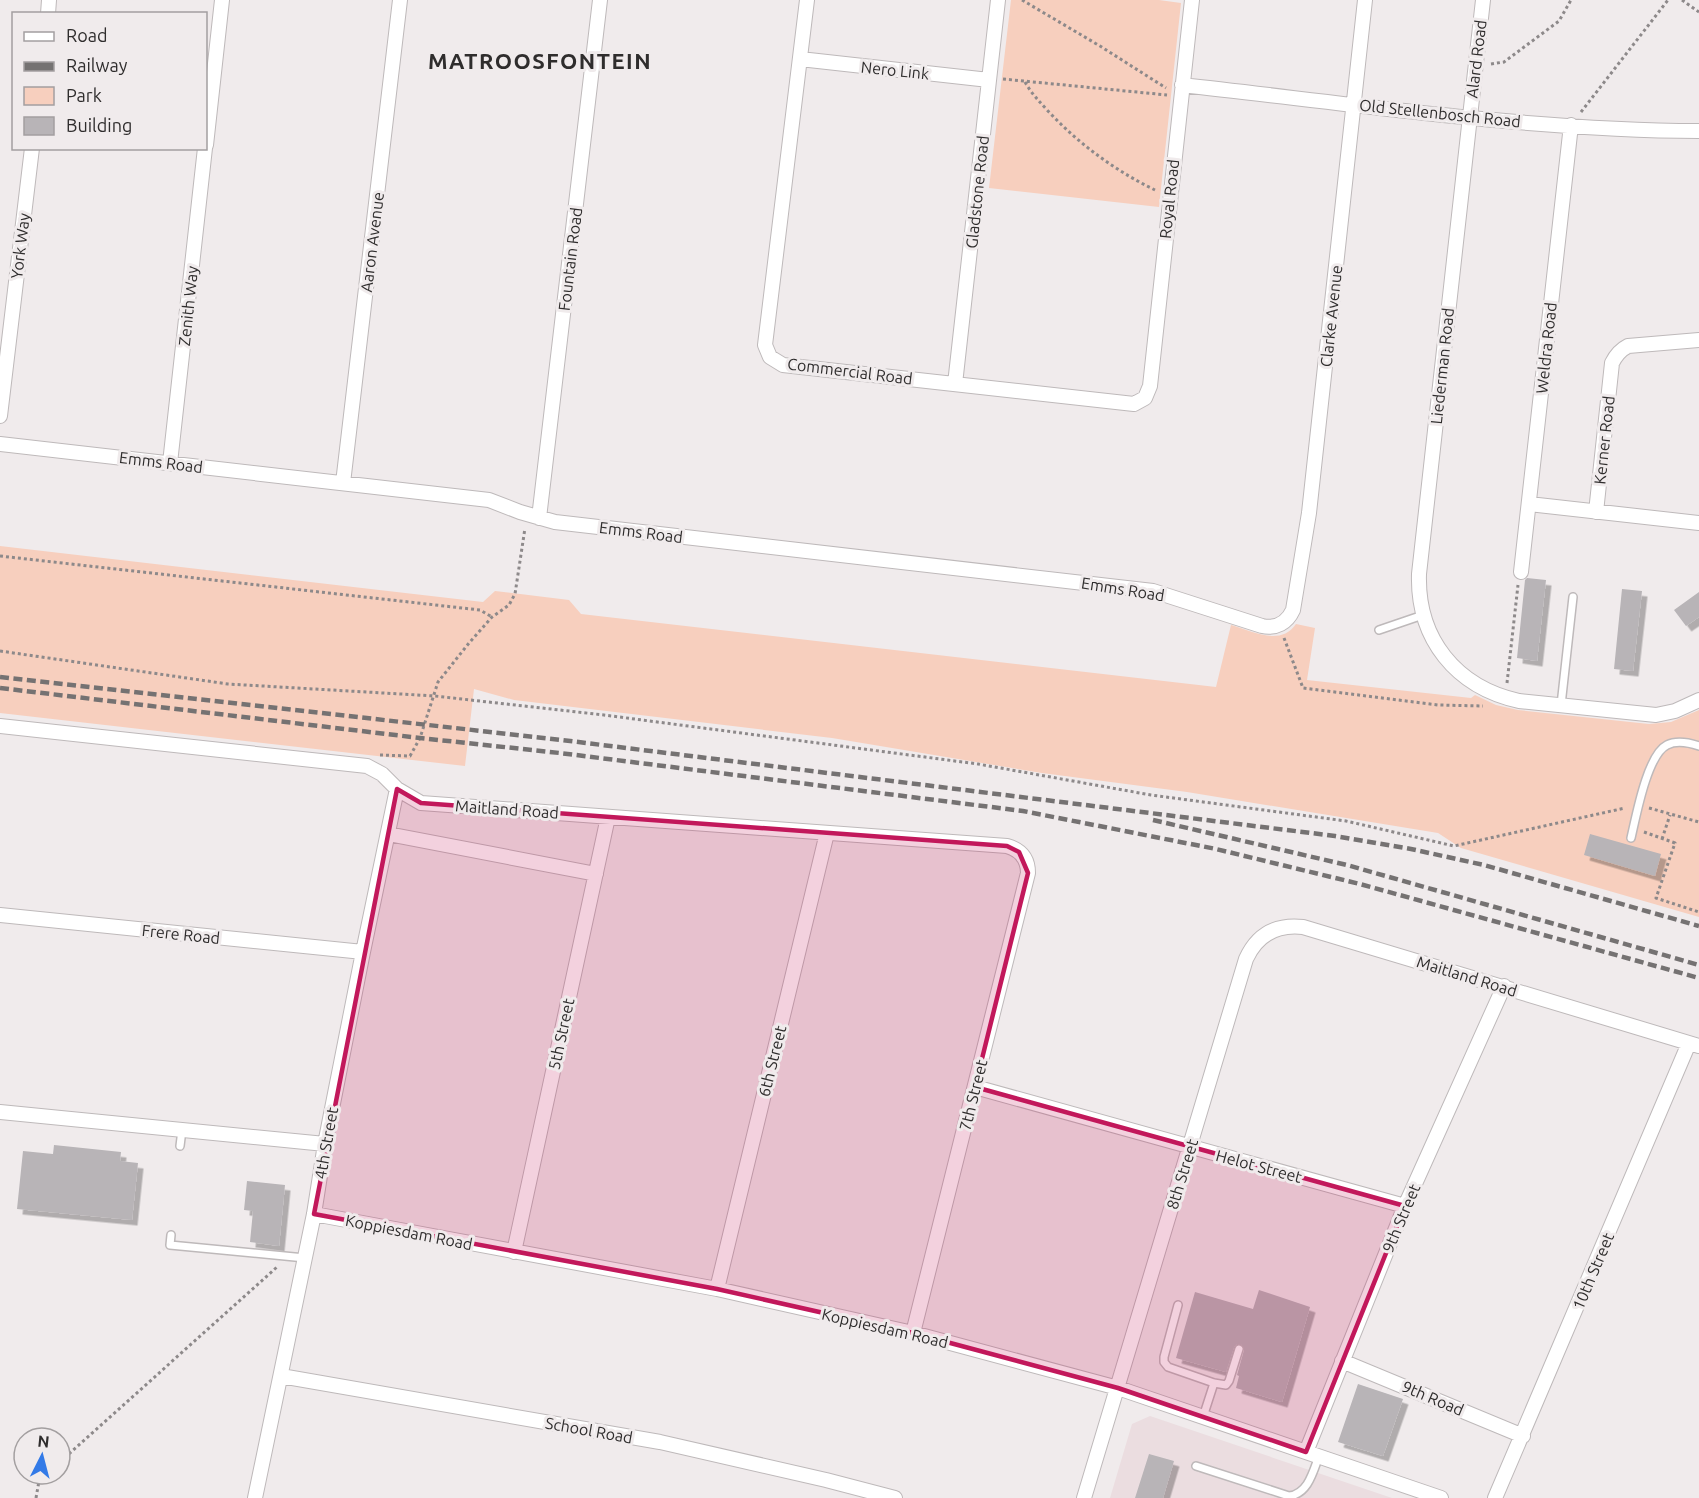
<svg xmlns="http://www.w3.org/2000/svg" width="1699" height="1498" viewBox="0 0 1699 1498" font-family="Ubuntu,sans-serif">
	<style>
		.built { fill: #ebdde0 }
		.green { fill: #f7cfbe }
		.building { fill: #b8b4b7; filter: url(#shadow) }
		.lines { fill: none; stroke-linecap: round; stroke-linejoin: round }
		.service-casing { stroke: #beb9ba; stroke-width: 10 }
		.minor-casing { stroke: #beb9ba; stroke-width: 16 }
		.path { stroke: #8d898a; stroke-width: 3; stroke-dasharray: 3 3; stroke-linecap: butt }
		.service { stroke: #fff; stroke-width: 7 }
		.minor { stroke: #fff; stroke-width: 14 }
		.rail { stroke: #757272; stroke-width: 4.5; stroke-dasharray: 9 4.5; stroke-linecap: butt }
		.marked { fill: #c2185b; fill-opacity: 0.2; stroke: #c2185b; stroke-width: 4.5; stroke-linejoin: round }
		.labels { text-anchor: middle; stroke-width: 6; stroke-linejoin: round; paint-order: stroke }
		.street-label { font-size: 16px; fill: #2f2d2d; stroke: #f0ebec }
		.district-label { font-size: 22px; font-weight: bold; letter-spacing: 1.5px; fill: #2f2d2d; stroke: #f0ebec }
	</style>
	<defs>
		<filter id="shadow"><feDropShadow dx="5.5" dy="5.5" stdDeviation="0" flood-color="#0004"/></filter>
	</defs>
	<rect width="100%" height="100%" fill="#f0ebec"/>
	<path class="built" d="M1150,1416L1392,1498H1110L1132,1424Z"/>
	<path class="green" d="M1011,0H1159L1181,3L1159,207L989,188Z
		M0,546L483,602L495,591L569,600L581,614L1216,687L1231,625C1253,631 1280,647 1296,624L1315,628L1307,680L1471,698L1475,695L1496,705L1518,710L1649,724L1671,722L1699,710V917L1461,848L1438,833L1187,792L1042,773L832,738L514,700L474,689L465,766L0,713Z"/>
	<path class="building" d="M1527,578L1546,580L1537,661L1517,658L1525,580Z
		M1622,589L1642,591L1633,671L1614,669Z
		M1699,592V617L1686,626L1674,610Z
		M1590,834L1661,854L1655,876L1584,855Z
		M54,1145L121,1152L120,1161L138,1163L132,1220L17,1209L23,1151L53,1154Z
		M247,1181L285,1185L279,1246L250,1242L253,1211L244,1210Z
		M1259,1290L1310,1307L1282,1402L1236,1388L1239,1376L1237,1375L1244,1350L1241,1344H1237L1234,1347L1226,1372L1176,1358L1195,1292L1253,1309Z
		M1358,1384L1403,1399L1383,1456L1338,1442Z
		M1149,1454L1174,1461L1163,1498H1135Z"/>
	<g class="lines">
		<defs>
			<path id="service" d="M1379,630L1423,615
				M1561,705L1573,597
				M1631,838C1636,817 1647,755 1667,745C1677,740 1690,743 1699,746
				M180,1146L182,1130
				M171,1235L170,1245L305,1258
				M1178,1305L1164,1357V1362L1168,1367L1214,1383L1226,1385L1229,1381L1239,1349
				M1203,1417L1214,1383
				M1196,1466L1289,1496C1308,1494 1313,1472 1319,1456"/>
			<path id="minor" d="M807,0L765,345L770,357L783,365L1134,404L1145,398L1150,386L1192,0
				M1483,0L1419,574C1417,639 1456,687 1519,701L1656,715L1675,711L1699,700
				M48,14L49,0
				M800,59L989,80
				M1182,85C1354,104 1526,130 1699,131
				M206,145L222,0
				M955,384L998,0
				M0,416L32,148
				M0,444L489,500L520,512L555,522L1153,591L1262,626C1276,629 1287,623 1293,610L1309,513L1365,0
				M170,463L205,148
				M343,483L400,0
				M1529,504L1699,523
				M1596,512L1612,363C1616,355 1620,350 1628,346L1699,340
				M539,518L600,0
				M1521,572L1571,125
				M0,726L367,766L382,774L397,789L421,803L1007,846C1021,850 1028,859 1028,873L913,1333
				M388,834L596,874
				M0,915L363,952
				M975,1087L1405,1206
				M0,1112L325,1144
				M314,1214L717,1289L913,1333L1118,1388L1441,1498
				M514,1252L608,817
				M717,1289L827,833
				M1342,1361L1523,1436
				M281,1376L660,1442L826,1480L895,1498
				M1306,1452L1405,1206L1504,986
				M255,1498L314,1214L325,1144L363,952L397,789
				M1084,1498L1246,959C1257,935 1276,924 1303,927L1699,1046
				M1495,1498L1689,1043"/>
		</defs>
		<use href="#service" class="service-casing"/>
		<use href="#minor" class="minor-casing"/>
		<path class="path" d="M1022,0L1100,46L1166,88
			M1682,0L1699,12
			M1491,64L1504,62L1559,21L1571,0
			M1003,79L1167,95
			M1025,82C1031,93 1039,101 1048,111C1079,144 1114,170 1155,190
			M1581,112L1668,0
			M0,556L480,610L492,617
			M1284,638L1303,688L1438,705L1483,706
			M0,651L228,684L435,696L604,715L978,764L1151,795L1346,821L1454,846L1625,808
			M1507,683L1518,585
			M380,755L410,756L420,738L438,682L469,643L492,617L509,605L515,594L525,528
			M1649,808L1699,822
			M1644,832L1675,843L1656,898L1699,912
			M1662,839L1670,815
			M60,1462L277,1267
			M36,1498L39,1481L47,1474"/>
		<use href="#service" class="service"/>
		<use href="#minor" class="minor"/>
		<path class="rail" d="M0,677L562,740L1335,836L1411,849L1484,865L1699,926
			M0,688L420,738L560,753L1023,811L1216,849L1360,884L1699,978
			M1153,820L1347,865L1699,965"/>
	</g>
	<path class="marked" d="M397,789L421,803L1007,846L1019,852L1028,873L975,1087L1405,1206L1306,1452L1118,1388L913,1333L717,1289L314,1214Z"/>
	<g class="labels">
		<g class="street-label">
			<text transform="translate(1476 59) rotate(-83)" y="6">Alard Road</text>
			<text transform="translate(895 70) rotate(6)" y="6">Nero Link</text>
			<text transform="translate(1440 113) rotate(6)" y="6">Old Stellenbosch Road</text>
			<text transform="translate(977 192) rotate(-84)" y="6">Gladstone Road</text>
			<text transform="translate(1169 199) rotate(-84)" y="6">Royal Road</text>
			<text transform="translate(372 242) rotate(-83)" y="6">Aaron Avenue</text>
			<text transform="translate(20 246) rotate(-83)" y="6">York Way</text>
			<text transform="translate(570 259) rotate(-83)" y="6">Fountain Road</text>
			<text transform="translate(188 306) rotate(-84)" y="6">Zenith Way</text>
			<text transform="translate(1331 316) rotate(-84)" y="6">Clarke Avenue</text>
			<text transform="translate(1546 348) rotate(-84)" y="6">Weldra Road</text>
			<text transform="translate(1442 366) rotate(-84)" y="6">Liederman Road</text>
			<text transform="translate(850 371) rotate(7)" y="6">Commercial Road</text>
			<text transform="translate(1604 440) rotate(-84)" y="6">Kerner Road</text>
			<text transform="translate(161 462) rotate(7)" y="6">Emms Road</text>
			<text transform="translate(641 532) rotate(7)" y="6">Emms Road</text>
			<text transform="translate(1123 589) rotate(9)" y="6">Emms Road</text>
			<text transform="translate(507 809) rotate(4)" y="6">Maitland Road</text>
			<text transform="translate(181 934) rotate(6)" y="6">Frere Road</text>
			<text transform="translate(1467 976) rotate(17)" y="6">Maitland Road</text>
			<text transform="translate(561 1034) rotate(-78)" y="6">5th Street</text>
			<text transform="translate(772 1061) rotate(-76)" y="6">6th Street</text>
			<text transform="translate(973 1095) rotate(-76)" y="6">7th Street</text>
			<text transform="translate(326 1143) rotate(-80)" y="6">4th Street</text>
			<text transform="translate(1259 1166) rotate(15)" y="6">Helot Street</text>
			<text transform="translate(1182 1174) rotate(-73)" y="6">8th Street</text>
			<text transform="translate(1401 1218) rotate(-67)" y="6">9th Street</text>
			<text transform="translate(409 1232) rotate(11)" y="6">Koppiesdam Road</text>
			<text transform="translate(1593 1271) rotate(-67)" y="6">10th Street</text>
			<text transform="translate(885 1328) rotate(13)" y="6">Koppiesdam Road</text>
			<text transform="translate(1433 1398) rotate(23)" y="6">9th Road</text>
			<text transform="translate(589 1430) rotate(10)" y="6">School Road</text>
		</g>
		<g class="district-label">
			<text x="540" y="69">MATROOSFONTEIN</text>
		</g>
	</g>
	<rect x="12" y="12" width="195" height="138" fill="#f0ebec" stroke="#a39fa0" stroke-width="1.5"/>
	<rect x="24" y="32" width="30" height="9" fill="#ffffff" stroke="#a39fa0" stroke-width="1.5"/>
	<text x="66" y="42" font-size="18" fill="#2f2d2d">Road</text>
	<rect x="24" y="62" width="30" height="9" fill="#757272" stroke="#a39fa0" stroke-width="1.5"/>
	<text x="66" y="72" font-size="18" fill="#2f2d2d">Railway</text>
	<rect x="24" y="87" width="30" height="18" fill="#f7cfbe" stroke="#a39fa0" stroke-width="1.5"/>
	<text x="66" y="102" font-size="18" fill="#2f2d2d">Park</text>
	<rect x="24" y="117" width="30" height="18" fill="#b8b4b7" stroke="#a39fa0" stroke-width="1.5"/>
	<text x="66" y="132" font-size="18" fill="#2f2d2d">Building</text>
	<g transform="translate(42 1456) rotate(6)"><circle r="28" fill="#f0ebec" stroke="#a39fa0" stroke-width="1.5"/>
	<path d="M0-4.5L10 22L0 15L-10 22Z" fill="#337ae7"/>
	<text y="-9" font-size="16" font-weight="bold" text-anchor="middle" fill="#2f2d2d">N</text>
	</g>
</svg>
